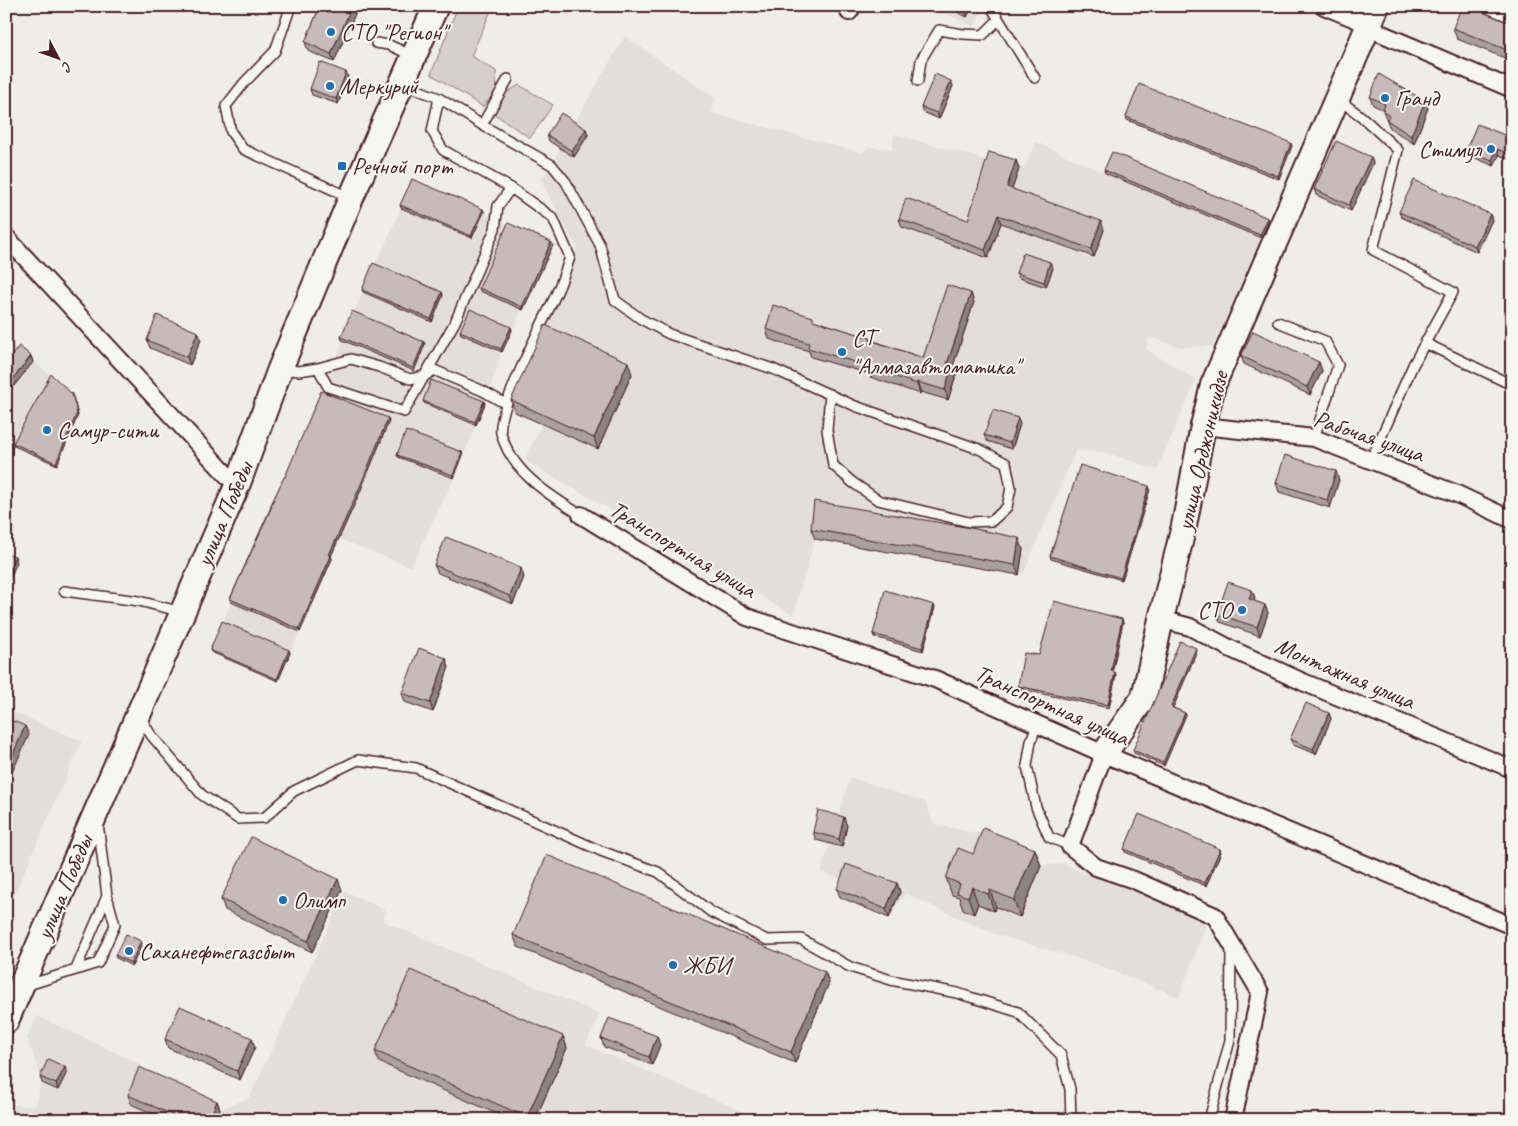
<svg xmlns="http://www.w3.org/2000/svg" width="1518" height="1126" viewBox="0 0 1518 1126" font-family="Caveat,sans-serif">
	<style>
		.built { fill: #e3dedc }
		.green { fill: #d7cfce; stroke: #90777c }
		.lines { fill: none; stroke-linecap: round; stroke-linejoin: round }
		.lane-casing { stroke: #4a1f2b; stroke-width: 12 }
		.street-casing { stroke: #4a1f2b; stroke-width: 20 }
		.secondary-casing { stroke: #4a1f2b; stroke-width: 28 }
		.lane { stroke: #f6f6f2; stroke-width: 9 }
		.street { stroke: #f6f6f2; stroke-width: 16 }
		.secondary { stroke: #f6f6f2; stroke-width: 24 }
		.wall { fill: #aaa0a1; stroke: #4a1f2b }
		.shaded-wall { fill: #8b8283; stroke: #4a1f2b }
		.building { fill: #c6babb; stroke: #4a1f2b }
		.poi-dot { fill: #1f6fb2; stroke: #f6f6f2; stroke-width: 2 }
		.labels { text-anchor: middle; stroke-width: 4; stroke-linejoin: round; paint-order: stroke }
		.poi-label { font-size: 24px; fill: #4a1f2b; stroke: #f6f6f2; text-anchor: start }
		.street-label { font-size: 24px; fill: #4a1f2b; stroke: #f6f6f2 }
	</style>
	<rect width="100%" height="100%" fill="#efedea"/>
	<filter id="ink" filterUnits="userSpaceOnUse"><feTurbulence type="fractalNoise" baseFrequency=".02" numOctaves="2"/><feDisplacementMap in="SourceGraphic" scale="10" xChannelSelector="R" yChannelSelector="G"/><feConvolveMatrix kernelMatrix="1 2 1 2 8 2 1 2 1" color-interpolation-filters="sRGB"/></filter>
	<g filter="url(#ink)">
		<path class="built" d="M930,6H984L974,27Z
			M625,36L715,98L712,113L863,153L868,147L892,149L894,134L1019,169L1026,165L1036,142L1105,173L1262,238L1220,334L1212,346L1180,347L1150,337L1146,349L1196,380L1157,470L1107,453L1076,450L1023,575L815,539L793,615L524,460L542,424L515,412L542,332L577,249L541,180L552,165L560,148L549,141L563,119L573,125Z
			M413,182L484,212L509,225L553,245L502,352L485,404L454,478L411,567L339,539L332,559L278,681L211,653L231,602L322,394L353,314Z
			M6,337L17,348L52,377L14,446L10,457L6,455Z
			M6,709L82,741L6,914Z
			M850,777L925,802L934,824L974,833H993L1041,866L1064,863L1075,869L1209,918L1179,997L1093,963L995,934L905,894L889,918L840,897L843,880L821,872Z
			M345,891L386,910L383,921L600,1014L586,1045L763,1120H6V1111L13,1105L34,1106L42,1080L27,1038L37,1016L142,1065V1075L220,1109L249,1098Z"/>
		<path class="green" d="M458,6H493L471,56L496,71L497,89L483,107L431,74Z
			M519,85L553,105L530,138L493,113L504,94Z"/>
		<g class="lines">
			<defs>
				<path id="lane" d="M291,6L275,51L244,83L226,106L231,132L243,149L351,198
					M994,6L993,10L1035,78
					M1482,6L1512,18
					M376,43L389,45L413,56
					M918,81L921,60L939,30L963,34L983,35L998,20
					M403,84L439,98L482,125L552,165L566,182L600,245L615,300L641,319L669,334L773,369L855,406L979,449L1006,463L1011,488L1007,507L992,521L969,522L878,500L852,482L833,465L827,430L830,394
					M439,98L432,131L443,150L511,188L553,218L570,257C566,269 562,281 557,292C546,317 496,411 501,433C511,472 549,495 581,515
					M1338,99L1362,117L1398,150L1373,250L1453,292L1413,365L1371,460
					M482,125L508,79
					M1278,322L1325,341L1338,365L1314,438
					M1425,343L1512,385
					M318,368L328,387L404,412L455,322L495,229L498,206L511,188
					M281,369L299,371L318,368L351,359L379,367L410,379L425,376L434,370L483,391L506,404
					M64,591L139,601L182,612
					M141,718L151,735L202,795L238,819L264,818L294,791L358,760L416,768L601,851L658,872L711,912L767,940L801,939L850,967L891,980L957,993L1018,1012L1061,1055L1070,1089L1071,1120
					M1037,724L1031,741L1027,766L1036,807L1049,837L1070,846
					M76,969L107,896
					M25,986L98,963L115,925L107,896L98,823
					M1209,1120L1230,1040L1231,948"/>
				<path id="street" d="M1324,6L1370,25L1380,33L1512,89
					M849,12L853,6
					M6,237L237,486
					M1203,426L1314,438L1457,494L1512,520
					M581,515L747,617L935,679L1104,754L1512,926
					M1161,619L1190,627L1231,649L1303,682L1512,769
					M1104,754L1070,846L1096,867L1134,880L1215,916L1260,992L1233,1120"/>
				<path id="secondary" d="M1104,754L1144,697L1161,619L1184,526L1203,426L1213,385L1377,6
					M6,1021L237,486L280,369L351,198L436,6"/>
			</defs>
			<use href="#lane" class="lane-casing"/>
			<use href="#street" class="street-casing"/>
			<use href="#secondary" class="secondary-casing"/>
			<use href="#lane" class="lane"/>
			<use href="#street" class="street"/>
			<use href="#secondary" class="secondary"/>
		</g>
		<path class="wall" d="M320,6H352L355,14L334,62L308,51L305,42Z
			M945,6H973L967,17Z
			M1512,24V61L1457,39L1453,28Z
			M346,72L348,77L338,104L312,95L310,89Z
			M951,81L953,86L939,119L923,112L921,107Z
			M1370,97L1428,108L1414,144L1390,128L1383,111L1384,110L1373,105Z
			M1126,117L1292,146L1279,179L1127,120Z
			M586,129L588,135L574,157L549,141L547,135Z
			M1512,138V160L1499,155L1494,166L1468,155L1466,150Z
			M1016,160L1019,169L1012,189L1104,230L1094,257L1001,223L988,258L902,227L899,219L968,220Z
			M1373,163L1351,211L1316,195L1314,189Z
			M1104,170L1269,221L1261,238L1105,173Z
			M400,205L483,209L484,212L472,238L401,208Z
			M1399,212L1490,214L1492,220L1477,252L1401,217Z
			M551,242L553,245L523,310L480,291L479,288Z
			M1053,268L1046,287L1019,278L1016,273Z
			M362,290L443,295L432,322L363,292Z
			M974,302L953,366L956,375L948,400L921,392L920,394L870,377V374L811,357L809,351L769,339L766,329L815,321L870,338L871,340L923,358Z
			M512,330L502,352L461,334L460,331Z
			M198,332L201,340L190,365L150,348L147,340Z
			M341,337L424,342L425,344L414,371L342,340Z
			M31,356L33,362L13,387L6,381V363Z
			M1241,356L1319,362L1322,371L1310,395L1244,364Z
			M632,374L598,449L515,412L511,400Z
			M73,397L78,415L57,465L14,446L13,443Z
			M423,401L485,404L476,425L424,403Z
			M389,421L360,492L331,556L332,559L300,632L231,602L230,599L271,507V505L285,477Z
			M1020,424L1012,449L987,441L984,435Z
			M462,452L463,455L454,478L398,457L397,455Z
			M1339,480L1330,508L1279,492L1276,483Z
			M1150,489L1122,580L1051,559L1050,556Z
			M811,529L1023,549L1019,575L815,539Z
			M434,565L524,577L513,604L438,573Z
			M1252,590L1255,598L1254,601L1265,605L1268,613L1260,636L1220,622L1217,614Z
			M935,607L923,651L874,637L873,634Z
			M1123,622L1112,671L1116,675L1109,708L1019,689L1018,686L1039,655Z
			M1196,648L1197,651L1173,708L1185,713L1186,715L1164,766L1134,753L1133,750Z
			M210,650L290,653L278,681L211,652Z
			M449,667L433,712L405,702L402,693Z
			M1329,713L1331,719L1316,754L1293,745L1290,739Z
			M847,826L842,847L816,840L813,832Z
			M1035,849L1041,866L1020,917L996,907L994,911L978,904L974,914L963,909L959,897L952,895L946,878L973,854Z
			M1124,849L1221,852L1206,886L1125,852Z
			M897,883L900,892L889,918L840,897L837,889Z
			M342,890L312,952L225,910L221,899Z
			M513,935L825,972L829,983L795,1063L518,947Z
			M141,941L142,944L132,966L116,958L115,955Z
			M563,1036L567,1048L535,1120H511L379,1062L375,1051Z
			M601,1038L660,1045L652,1065L604,1047Z
			M165,1039L255,1047L240,1080L168,1048Z
			M65,1067L67,1072L58,1090L42,1083L40,1077Z
			M128,1095L217,1101L220,1109L216,1120H167L131,1104Z"/>
		<path class="shaded-wall" d="M352,6L355,14L334,62L331,54Z
			M968,6H973L967,17L965,12Z
			M346,72L348,77L338,104L336,99Z
			M951,81L953,86L939,119L937,113Z
			M1425,101L1428,108L1414,144L1411,136Z
			M586,129L588,135L574,157L572,151Z
			M1291,143L1292,146L1279,179L1278,176Z
			M1497,149L1499,155L1494,166L1492,160Z
			M1371,157L1373,163L1351,211L1349,205Z
			M1016,160L1019,169L1010,195L1007,187Z
			M483,209L484,212L472,238L471,236Z
			M1490,214L1492,220L1477,252L1475,246Z
			M998,215L1001,223L988,258L985,250Z
			M1268,218L1269,221L1261,238L1260,235Z
			M1101,221L1104,230L1094,257L1091,249Z
			M551,242L553,245L523,310L522,307Z
			M1050,262L1053,268L1046,287L1044,282Z
			M442,292L443,295L432,322L431,319Z
			M971,293L974,302L953,366L956,375L948,400L945,390L947,364Z
			M511,327L512,330L502,352L501,349Z
			M198,332L201,340L190,365L187,357Z
			M424,342L425,344L414,371L413,368Z
			M31,356L33,362L13,387L11,381Z
			M628,362L632,374L598,449L594,438Z
			M1319,362L1322,371L1310,395L1307,387Z
			M917,382L921,392L920,394L917,384Z
			M73,397L78,415L57,465L56,463Z
			M484,401L485,404L476,425L475,422Z
			M388,418L389,421L360,492L330,558L329,555Z
			M1018,418L1020,424L1012,449L1010,443Z
			M462,452L463,455L454,478L453,475Z
			M1336,471L1339,480L1330,508L1327,500Z
			M1149,486L1150,489L1122,580L1121,578Z
			M1019,538L1023,549L1019,575L1015,565Z
			M15,556L17,562L6,589V578Z
			M331,556L332,559L300,632L299,629Z
			M521,568L524,577L513,604L510,596Z
			M1252,590L1255,598L1252,608L1249,599Z
			M934,605L935,607L923,651L922,648Z
			M1265,605L1268,613L1260,636L1257,627Z
			M1122,619L1123,622L1112,674L1111,671Z
			M1196,648L1197,651L1172,710L1171,707Z
			M289,650L290,653L278,681L277,679Z
			M446,658L449,667L433,712L430,703Z
			M1115,672L1116,675L1109,708L1108,705Z
			M1185,713L1186,715L1164,766L1163,763Z
			M1329,713L1331,719L1316,754L1313,749Z
			M25,726L29,735L6,786V771Z
			M844,817L847,826L842,847L839,839Z
			M1035,849L1041,866L1020,917L1014,900Z
			M1220,849L1221,852L1206,886L1205,883Z
			M338,879L342,890L312,952L308,941Z
			M897,883L900,892L889,918L886,909Z
			M972,887L978,904L974,914L968,897Z
			M990,890L996,907L994,911L988,894Z
			M141,941L142,944L132,966L131,963Z
			M825,972L829,983L795,1063L791,1052Z
			M563,1036L567,1048L535,1120H528L527,1117Z
			M657,1036L660,1045L652,1065L649,1057Z
			M252,1038L255,1047L240,1080L237,1071Z
			M65,1067L67,1072L58,1090L56,1084Z
			M217,1101L220,1109L216,1120H209Z"/>
		<path class="building" d="M320,6H352L331,54L305,42Z
			M955,6H968L965,12Z
			M1462,6H1468L1512,24V52L1453,28Z
			M320,62L346,72L336,99L310,89Z
			M935,74L951,81L937,113L921,107Z
			M1379,74L1425,101L1411,136L1387,120L1389,116L1383,111L1385,104L1370,97Z
			M1139,84L1291,143L1278,176L1126,117Z
			M561,113L586,129L572,151L547,135Z
			M1477,124L1512,138V155L1497,149L1492,160L1466,150Z
			M1336,141L1371,157L1349,205L1314,189Z
			M989,152L1016,160L1007,187L1101,221L1091,249L998,215L985,250L899,219L906,198L968,220Z
			M1112,152L1268,218L1260,235L1104,170Z
			M412,179L483,209L471,236L400,205Z
			M1414,180L1490,214L1475,246L1399,212Z
			M508,223L551,242L522,307L479,288Z
			M1023,253L1050,262L1044,282L1016,273Z
			M373,263L442,292L431,319L362,290Z
			M947,285L971,293L947,364L952,365L945,390L917,382V384L867,367L868,366L808,348L809,343L766,329L773,305L813,317V320L870,338V340L923,358Z
			M470,309L511,327L501,349L460,331Z
			M352,311L424,342L413,368L341,337Z
			M157,315L198,332L187,357L147,340Z
			M545,325L628,362L594,438L511,400Z
			M1253,331L1319,362L1307,387L1241,356Z
			M19,346L31,356L11,381L6,377V363Z
			M51,374L72,394L77,413L56,463L13,443Z
			M431,380L484,401L475,422L423,401Z
			M321,391L388,418L359,489L329,555L331,556L299,629L230,599L272,506L271,505L284,477H285Z
			M993,410L1018,418L1010,443L984,435Z
			M406,431L462,452L453,475L397,455Z
			M1285,455L1336,471L1327,500L1276,483Z
			M1080,465L1149,486L1121,578L1050,556Z
			M814,501L971,528L1019,538L1015,565L811,529Z
			M446,537L521,568L510,596L434,565Z
			M6,553L15,556L6,578Z
			M1228,582L1252,590L1249,599L1265,605L1257,627L1217,614Z
			M885,590L934,605L922,648L873,634Z
			M1054,601L1122,619L1111,671L1115,672L1108,705L1018,686L1024,653L1039,655Z
			M222,621L289,650L277,679L210,650Z
			M1180,641L1196,648L1171,707L1185,713L1163,763L1133,750Z
			M419,648L446,658L430,703L402,693Z
			M1306,703L1329,713L1313,749L1290,739Z
			M6,718L25,726L6,771Z
			M818,810L844,817L839,839L813,832Z
			M1139,814L1220,849L1205,883L1124,849Z
			M983,828L1035,849L1014,900L990,890L988,894L972,887L968,897L957,893L960,884L946,878L958,848L973,854Z
			M251,837L338,879L308,941L221,899Z
			M547,855L825,972L791,1052L513,935Z
			M846,864L897,883L886,909L837,889Z
			M126,934L141,941L131,963L115,955Z
			M410,970L563,1036L527,1117L375,1051Z
			M180,1006L252,1038L237,1071L165,1039Z
			M609,1018L657,1036L649,1057L601,1038Z
			M48,1059L65,1067L56,1084L40,1077Z
			M139,1067L217,1101L209,1120H184L128,1095Z"/>
	</g>
	<g class="poi-dot">
		<circle cx="331" cy="32" r="5"/>
		<circle cx="330" cy="86" r="5"/>
		<circle cx="1385" cy="98" r="5"/>
		<circle cx="1491" cy="149" r="5"/>
		<rect x="337" y="161" width="10" height="10" rx="2.5"/>
		<circle cx="842" cy="352" r="5"/>
		<circle cx="47" cy="430" r="5"/>
		<circle cx="1242" cy="610" r="5"/>
		<circle cx="283" cy="900" r="5"/>
		<circle cx="129" cy="951" r="5"/>
		<circle cx="673" cy="965" r="5"/>
	</g>
	<g class="labels">
		<g class="poi-label">
			<text x="341" y="40">СТО "Регион"</text>
			<text x="340" y="94">Меркурий</text>
			<text x="1395" y="106">Гранд</text>
			<text x="1481" y="157" text-anchor="end">Стимул</text>
			<text x="352" y="174">Речной порт</text>
			<text x="852" y="346">СТ<tspan x="852" dy="28">"Алмазавтоматика"</tspan></text>
			<text x="57" y="438">Самур-сити</text>
			<text x="1232" y="618" text-anchor="end">СТО</text>
			<text x="293" y="908">Олимп</text>
			<text x="139" y="959">Саханефтегазсбыт</text>
			<text x="683" y="973">ЖБИ</text>
		</g>
		<g class="street-label">
			<text transform="translate(1369 436) rotate(19)" y="8">Рабочая улица</text>
			<text transform="translate(1202 451) rotate(-77)" y="8">улица Орджоникидзе</text>
			<text transform="translate(224 514) rotate(-67)" y="8">улица Победы</text>
			<text transform="translate(683 549) rotate(31)" y="8">Транспортная улица</text>
			<text transform="translate(1345 673) rotate(23)" y="8">Монтажная улица</text>
			<text transform="translate(1052 705) rotate(24)" y="8">Транспортная улица</text>
			<text transform="translate(64 887) rotate(-67)" y="8">улица Победы</text>
		</g>
	</g>
	<rect width="1518" height="1126" fill="none" stroke="#f6f6f2" stroke-width="25"/>
	<rect x="12" y="12" width="1493" height="1101" fill="none" stroke="#4a1f2b" stroke-width="2" filter="url(#ink)"/>
	<g transform="translate(58 58) rotate(131)" stroke="#f6f6f2" stroke-width="4" paint-order="stroke">
	<path d="M0-4L9 19L0 12L-9 19Z" fill="#4a1f2b"/>
	<text y="-8" font-size="14" font-weight="bold" text-anchor="middle" fill="#4a1f2b">С</text>
	</g>
</svg>
